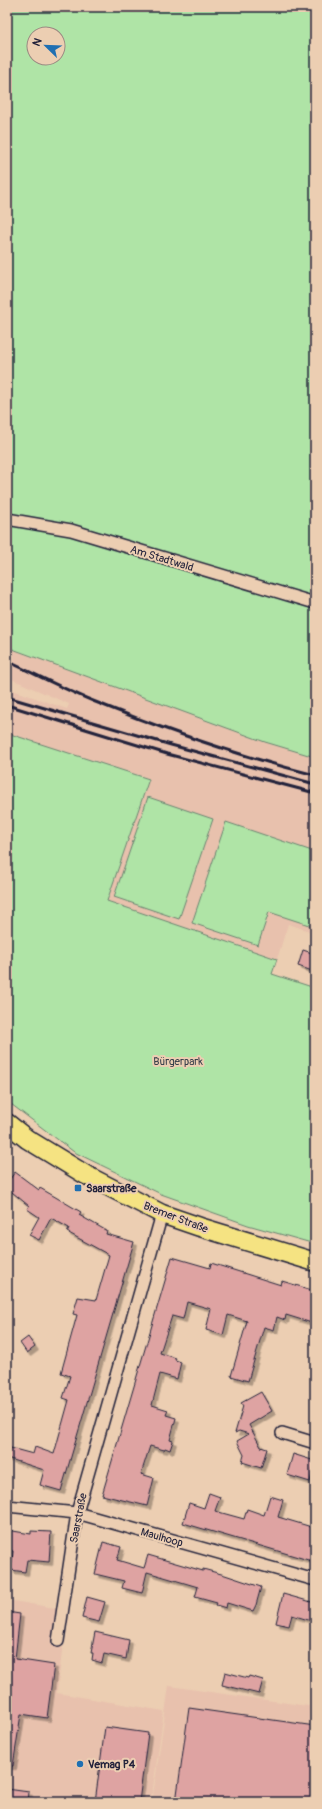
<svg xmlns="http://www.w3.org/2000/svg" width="322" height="1809" viewBox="0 0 322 1809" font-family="Pangolin,sans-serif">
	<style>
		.built { fill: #e8c1ad }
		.green { fill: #afe4a6; stroke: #688370; fill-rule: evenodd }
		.building { fill: #dea3a2; stroke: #22223b; filter: url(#shadow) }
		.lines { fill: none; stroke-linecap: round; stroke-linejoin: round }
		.minor-casing { stroke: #22223b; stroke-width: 14 }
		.primary-casing { stroke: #22223b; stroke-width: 21 }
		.minor { stroke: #ecceb2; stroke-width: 11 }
		.primary { stroke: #f5e382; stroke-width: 18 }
		.rail { stroke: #22223b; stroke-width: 3 }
		.poi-dot { fill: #1f6fb2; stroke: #ecceb2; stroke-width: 1.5 }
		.labels { text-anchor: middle; stroke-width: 4; stroke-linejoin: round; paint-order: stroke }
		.street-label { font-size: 11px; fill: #22223b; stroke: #ecceb2 }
		.park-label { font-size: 11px; fill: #373f4b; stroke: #ecceb2 }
		.poi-label { font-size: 11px; font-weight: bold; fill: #22223b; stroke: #ecceb2; text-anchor: start }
	</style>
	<defs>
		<filter id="shadow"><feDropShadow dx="3.5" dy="3.5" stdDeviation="0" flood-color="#0004"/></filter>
	</defs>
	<rect width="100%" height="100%" fill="#ecceb2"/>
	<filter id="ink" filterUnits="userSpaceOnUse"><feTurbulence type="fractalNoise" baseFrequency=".025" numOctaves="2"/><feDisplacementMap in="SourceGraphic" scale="8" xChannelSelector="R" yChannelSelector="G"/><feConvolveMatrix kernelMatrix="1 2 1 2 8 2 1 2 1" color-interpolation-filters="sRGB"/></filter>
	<g filter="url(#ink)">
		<path class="built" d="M7,647L265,742L315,757V933L288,924L277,959L107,901L149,779L7,733V688L67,709L69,704L7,677Z
			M7,1600L67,1610L57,1693L164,1711L151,1802H7Z
			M169,1686L315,1707V1802H152Z"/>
		<path class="green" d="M7,7H315V757L265,742L7,647ZM34,34H58V58H34Z
			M7,733L149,779L107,901L277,959L272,974L315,988V1244L248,1225L161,1194L74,1152L7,1101Z
			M148,797L213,819L179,919L114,897Z
			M226,822L315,852V927L269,912L258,945L192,923Z"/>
		<path class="building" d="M303,950L315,954V972L298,966Z
			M15,1172L39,1190L40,1188L81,1212L79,1215L107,1231L106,1234L134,1242L61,1491L40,1485L44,1470L7,1458V1447L33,1454L35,1447L54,1454L69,1400L63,1398L70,1376L61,1373L77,1315L73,1314L78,1297L96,1300L109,1255L67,1232L69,1228L51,1218L39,1240L29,1235L39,1217L27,1209L29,1206L7,1188V1183Z
			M172,1257L210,1268L211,1263L281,1285L282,1281L315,1291V1324L286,1315L285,1320L277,1317L274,1330L264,1327L248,1381L231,1376L247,1321L228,1315L223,1335L206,1330L211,1309L187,1302L183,1319L172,1316L160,1353L176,1358L175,1360L181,1362L177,1379L160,1374L152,1405L168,1410L166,1415L176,1418L170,1440L173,1441L170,1450L165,1448L164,1450L150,1446L141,1474L154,1478L147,1506L102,1495Z
			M28,1337L35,1347L27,1353L20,1343Z
			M261,1392L272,1411L249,1425L261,1447L267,1449L261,1468L242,1462L244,1455L237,1441L249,1434L239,1431L235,1433L243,1406L241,1403Z
			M293,1454L315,1461L310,1482L287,1475Z
			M209,1493L220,1497L215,1511L244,1519L247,1509L264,1515L270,1496L283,1500L278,1517L315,1528V1562L183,1523L189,1503L204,1508Z
			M7,1530L31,1534V1531L51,1532L49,1562L27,1560L25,1572L11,1570L13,1551L7,1550Z
			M103,1542L121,1547L117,1560L144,1568L148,1555L203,1571V1569L225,1575L261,1587L256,1605L253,1611L227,1603L226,1608L216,1605L217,1603L195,1597L198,1587L147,1572L142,1593L122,1588L124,1581L95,1574Z
			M283,1594L315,1603V1622L292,1615L289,1626L276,1623Z
			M87,1597L105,1602L99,1622L82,1618Z
			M7,1612L20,1614L15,1659L54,1665L47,1718L21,1714L13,1766H7Z
			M95,1632L129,1640L126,1659L104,1654L102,1663L92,1660L93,1653H91Z
			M225,1672L248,1678L249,1676L263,1680L259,1694L222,1685Z
			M189,1708L315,1726V1802H176Z
			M105,1727L148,1733L139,1802H95Z
			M7,1789L29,1792L28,1802H7Z"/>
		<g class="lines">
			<defs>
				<path id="minor" d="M7,519L71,530L315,603
					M282,1433L315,1443
					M7,1506L77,1513L315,1580
					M58,1641L77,1513L162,1214"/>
				<path id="primary" d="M7,1123L27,1139L86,1175L162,1214L200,1227L315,1262"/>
			</defs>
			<use href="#minor" class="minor-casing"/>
			<use href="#primary" class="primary-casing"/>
			<use href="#minor" class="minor"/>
			<use href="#primary" class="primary"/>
			<path class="rail" d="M7,661C35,674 64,689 93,701C165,730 239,756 315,775
				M7,697L171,745L315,784
				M7,705L167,754L315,793"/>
		</g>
	</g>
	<g class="poi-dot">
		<rect x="74" y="1184" width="8" height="8" rx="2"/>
		<circle cx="80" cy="1764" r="4"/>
	</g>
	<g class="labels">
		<g class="street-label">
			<text transform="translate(162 558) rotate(17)" y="4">Am Stadtwald</text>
			<text transform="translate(176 1217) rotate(21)" y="4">Bremer Straße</text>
			<text transform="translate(78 1518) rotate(-79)" y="4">Saarstraße</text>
			<text transform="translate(162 1537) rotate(16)" y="4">Maulhoop</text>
		</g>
		<g class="park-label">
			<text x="178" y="1065">Bürgerpark</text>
		</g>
		<g class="poi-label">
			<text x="86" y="1192">Saarstraße</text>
			<text x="88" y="1768">Vemag P4</text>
		</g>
	</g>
	<rect width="322" height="1809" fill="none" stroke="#ecceb2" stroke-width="24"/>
	<rect x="12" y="12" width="298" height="1785" fill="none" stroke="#22223b" stroke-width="1.5" filter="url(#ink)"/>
	<g transform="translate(46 46) rotate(293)"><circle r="19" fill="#ecceb2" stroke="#9b8982"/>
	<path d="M0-3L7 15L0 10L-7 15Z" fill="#1f6fb2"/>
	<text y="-6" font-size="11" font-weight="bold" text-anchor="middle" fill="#22223b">N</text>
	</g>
</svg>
